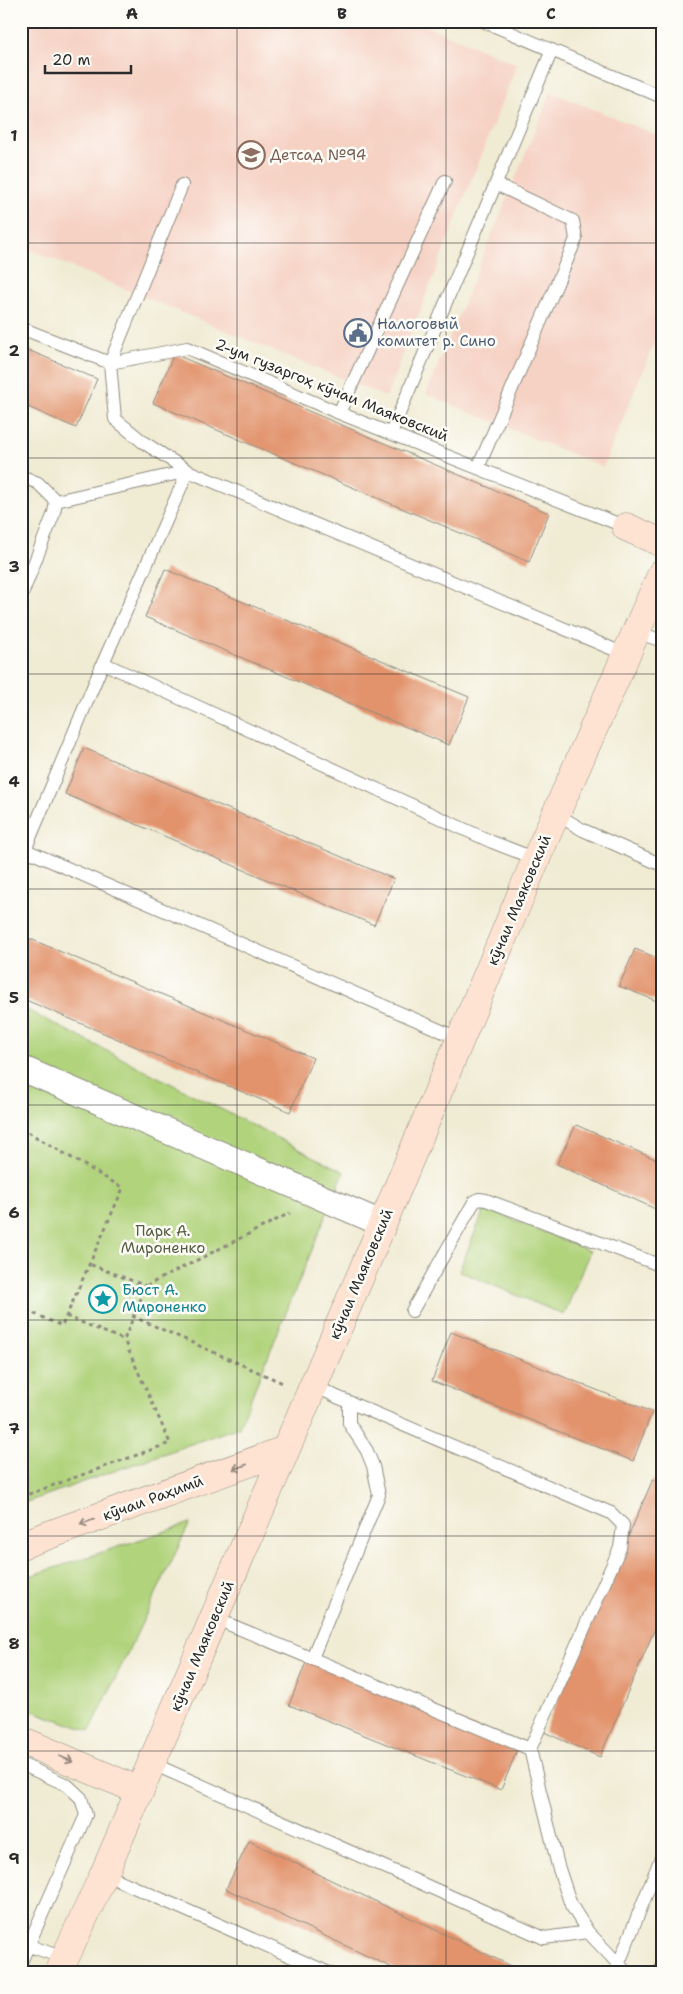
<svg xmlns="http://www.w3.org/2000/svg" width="683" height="1994" viewBox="0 0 683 1994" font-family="'Shantell Sans',sans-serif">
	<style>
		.built { fill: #f6d2c4 }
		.green { fill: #b1d37b; stroke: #6e7f53 }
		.building { fill: #e2936c }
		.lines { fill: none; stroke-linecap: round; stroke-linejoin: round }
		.lane-casing { stroke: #8e8b7f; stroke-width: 14 }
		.street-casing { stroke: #8e8b7f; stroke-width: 27 }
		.secondary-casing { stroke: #8e8b7f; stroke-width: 29 }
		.path { stroke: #8e8b7f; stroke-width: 3; stroke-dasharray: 4 4; stroke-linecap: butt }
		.lane { stroke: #fff; stroke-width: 12 }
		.street { stroke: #fff; stroke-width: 25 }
		.secondary { stroke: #fee3d2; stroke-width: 28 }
		.oneway { stroke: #94877e }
		.grid { fill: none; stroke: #2b2b2b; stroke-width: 1; stroke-opacity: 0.55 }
		.labels { text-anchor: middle; stroke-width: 5; stroke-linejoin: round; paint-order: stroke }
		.education-label { font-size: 15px; fill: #785e54; stroke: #fdfcf7; text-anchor: start }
		.service-label { font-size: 15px; fill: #4e5e75; stroke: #fdfcf7; text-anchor: start }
		.street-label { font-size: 15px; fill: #2b2b2b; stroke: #fdfcf7 }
		.park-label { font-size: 15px; fill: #535d43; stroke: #fdfcf7 }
		.culture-label { font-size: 15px; fill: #0d838f; stroke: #fdfcf7; text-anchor: start }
		.neatline { fill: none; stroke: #2b2b2b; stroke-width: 2 }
		.grid-label { font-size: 16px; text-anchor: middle; font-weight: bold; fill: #2b2b2b }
	</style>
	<rect width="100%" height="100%" fill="#fdfcf7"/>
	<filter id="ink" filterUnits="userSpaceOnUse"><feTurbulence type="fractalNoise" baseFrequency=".02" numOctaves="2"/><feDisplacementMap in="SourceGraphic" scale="10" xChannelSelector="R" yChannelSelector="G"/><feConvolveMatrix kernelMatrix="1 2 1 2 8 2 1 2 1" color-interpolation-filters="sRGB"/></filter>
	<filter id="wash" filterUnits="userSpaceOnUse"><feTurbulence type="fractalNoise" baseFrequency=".0096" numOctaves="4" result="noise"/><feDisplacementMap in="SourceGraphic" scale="20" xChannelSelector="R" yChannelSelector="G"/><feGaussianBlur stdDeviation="1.12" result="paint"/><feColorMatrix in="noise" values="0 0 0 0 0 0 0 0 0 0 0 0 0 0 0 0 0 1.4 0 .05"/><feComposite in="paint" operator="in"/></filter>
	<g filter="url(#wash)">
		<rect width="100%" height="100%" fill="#f0ebd3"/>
		<path class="built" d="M21,21H414L517,64L386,397L21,246Z
			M551,92L662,137V324L603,467L426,394Z"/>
		<path class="green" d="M21,1007L344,1172L239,1427L21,1504Z
			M485,1208L590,1251L564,1315L459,1271Z
			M190,1523L90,1731L21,1707V1579Z"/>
		<g id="blocks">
			<path class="building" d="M21,347L97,379L76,428L21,404Z
				M174,354L549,513L529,562L153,403Z
				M165,569L469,697L449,745L145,617Z
				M84,748L394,879L374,925L65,794Z
				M21,935L313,1058L290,1112L21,998Z
				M635,949L662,960V1003L619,986Z
				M576,1125L662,1162V1212L557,1164Z
				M451,1332L652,1412L633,1461L432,1381Z
				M653,1479L662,1483V1612L600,1757L544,1732Z
				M307,1660L519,1745L501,1790L289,1705Z
				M249,1841L526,1973H403L226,1889Z
				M662,1951V1973H654L652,1972Z"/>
		</g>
	</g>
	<g filter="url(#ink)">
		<use href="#blocks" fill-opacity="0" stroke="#8e8b7f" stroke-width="1"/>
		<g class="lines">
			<defs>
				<path id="lane" d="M483,21L662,97
					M21,328L110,363L187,348L339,413L626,527
					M339,413L445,181
					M391,433L552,50
					M478,468L576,239L573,221L496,184
					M21,476L38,483L56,501L54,513L21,597
					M56,501L188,471L143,442L115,419L110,363L182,185
					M637,632L662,641
					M103,663L492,842L536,859
					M556,814L583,830L662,865
					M21,848L460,1039
					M25,850L103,663L188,471L627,655
					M412,1311L474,1202L479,1199L486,1200L662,1266
					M313,1385L337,1397L611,1513L623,1525L620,1548L530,1749
					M214,1618L530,1749L558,1866L571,1905L588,1932L627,1973
					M312,1658L379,1495L373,1466L367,1451L349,1423V1403
					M151,1763L544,1938L588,1932
					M21,1764L67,1785L81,1798L86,1815L21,1962
					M104,1874L329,1973
					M21,1943L64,1958
					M615,1973L662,1855"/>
				<path id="street" d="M21,1068L383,1224"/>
				<path id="secondary" d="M626,527L662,543
					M21,1545L285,1450
					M21,1740L140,1791
					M58,1973L104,1874L380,1230L536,859L662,573"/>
			</defs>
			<use href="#lane" class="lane-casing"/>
			<use href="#street" class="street-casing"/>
			<use href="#secondary" class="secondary-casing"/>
			<path class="path" d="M21,1128L123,1188L62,1326L21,1308
				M146,1286L290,1213
				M66,1316L124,1340L146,1286L89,1264
				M132,1316L285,1384
				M21,1497L170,1443L124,1340"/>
			<use href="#lane" class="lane"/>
			<use href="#street" class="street"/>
			<use href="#secondary" class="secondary"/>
		</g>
		<defs><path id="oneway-shaft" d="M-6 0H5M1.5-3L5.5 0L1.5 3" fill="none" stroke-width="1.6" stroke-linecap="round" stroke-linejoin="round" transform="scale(1.25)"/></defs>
		<g class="oneway">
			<use href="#oneway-shaft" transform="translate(240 1467) rotate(160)"/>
			<use href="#oneway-shaft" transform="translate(87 1522) rotate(160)"/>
			<use href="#oneway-shaft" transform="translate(66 1759) rotate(23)"/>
		</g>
	</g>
	<path class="grid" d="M237,21V1973M446,21V1973M21,243H662M21,458H662M21,674H662M21,889H662M21,1105H662M21,1320H662M21,1536H662M21,1751H662"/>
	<defs>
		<symbol id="school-ring" viewBox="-11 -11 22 22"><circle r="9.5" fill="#fdfcf7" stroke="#8d6e63" stroke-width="1.5"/><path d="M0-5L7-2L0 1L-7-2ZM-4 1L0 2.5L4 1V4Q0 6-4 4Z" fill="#8d6e63"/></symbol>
		<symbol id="civic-ring" viewBox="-11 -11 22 22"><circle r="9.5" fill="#fdfcf7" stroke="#5c6f8a" stroke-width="1.5"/><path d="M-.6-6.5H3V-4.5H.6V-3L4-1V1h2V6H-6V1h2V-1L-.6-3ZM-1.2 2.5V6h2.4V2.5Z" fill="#5c6f8a"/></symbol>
		<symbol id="sight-ring" viewBox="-11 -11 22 22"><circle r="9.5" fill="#fdfcf7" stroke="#0f9aa8" stroke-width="1.5"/><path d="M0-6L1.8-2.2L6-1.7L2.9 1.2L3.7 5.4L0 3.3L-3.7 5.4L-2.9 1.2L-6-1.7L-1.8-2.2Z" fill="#0f9aa8"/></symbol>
	</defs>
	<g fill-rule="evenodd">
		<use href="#school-ring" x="235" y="139" width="32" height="32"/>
		<use href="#civic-ring" x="342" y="317" width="32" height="32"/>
		<use href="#sight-ring" x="87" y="1283" width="32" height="32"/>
	</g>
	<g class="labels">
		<g class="education-label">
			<text x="270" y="160">Детсад №94</text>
		</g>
		<g class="service-label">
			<text x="377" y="329">Налоговый<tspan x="377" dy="17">комитет р. Сино</tspan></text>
		</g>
		<g class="street-label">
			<text transform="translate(332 390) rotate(22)" y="5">2-ум гузаргоҳ кӯчаи Маяковский</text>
			<text transform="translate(519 900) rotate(-67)" y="5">кӯчаи Маяковский</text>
			<text transform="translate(361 1274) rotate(-67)" y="5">кӯчаи Маяковский</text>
			<text transform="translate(153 1498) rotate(-20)" y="5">кӯчаи Раҳимӣ</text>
			<text transform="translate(202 1646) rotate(-67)" y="5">кӯчаи Маяковский</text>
		</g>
		<g class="park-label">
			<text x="163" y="1236">Парк А.<tspan x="163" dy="17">Мироненко</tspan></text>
		</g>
		<g class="culture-label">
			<text x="122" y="1295">Бюст А.<tspan x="122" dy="17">Мироненко</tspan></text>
		</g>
	</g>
	<rect width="683" height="1994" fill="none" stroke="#fdfcf7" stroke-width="55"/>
	<path d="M45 65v8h86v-8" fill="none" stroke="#2b2b2b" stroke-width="2.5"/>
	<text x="52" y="65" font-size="15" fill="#2b2b2b" stroke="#fdfcf7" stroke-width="4" paint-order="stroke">20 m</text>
	<rect x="28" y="28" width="628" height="1938" class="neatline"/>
	<g class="grid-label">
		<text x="132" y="19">A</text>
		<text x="342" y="19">B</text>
		<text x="551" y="19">C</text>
		<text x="14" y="141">1</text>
		<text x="14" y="356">2</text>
		<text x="14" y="572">3</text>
		<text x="14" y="787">4</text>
		<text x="14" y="1003">5</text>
		<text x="14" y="1218">6</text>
		<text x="14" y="1434">7</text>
		<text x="14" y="1649">8</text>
		<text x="14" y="1864">9</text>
	</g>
</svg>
